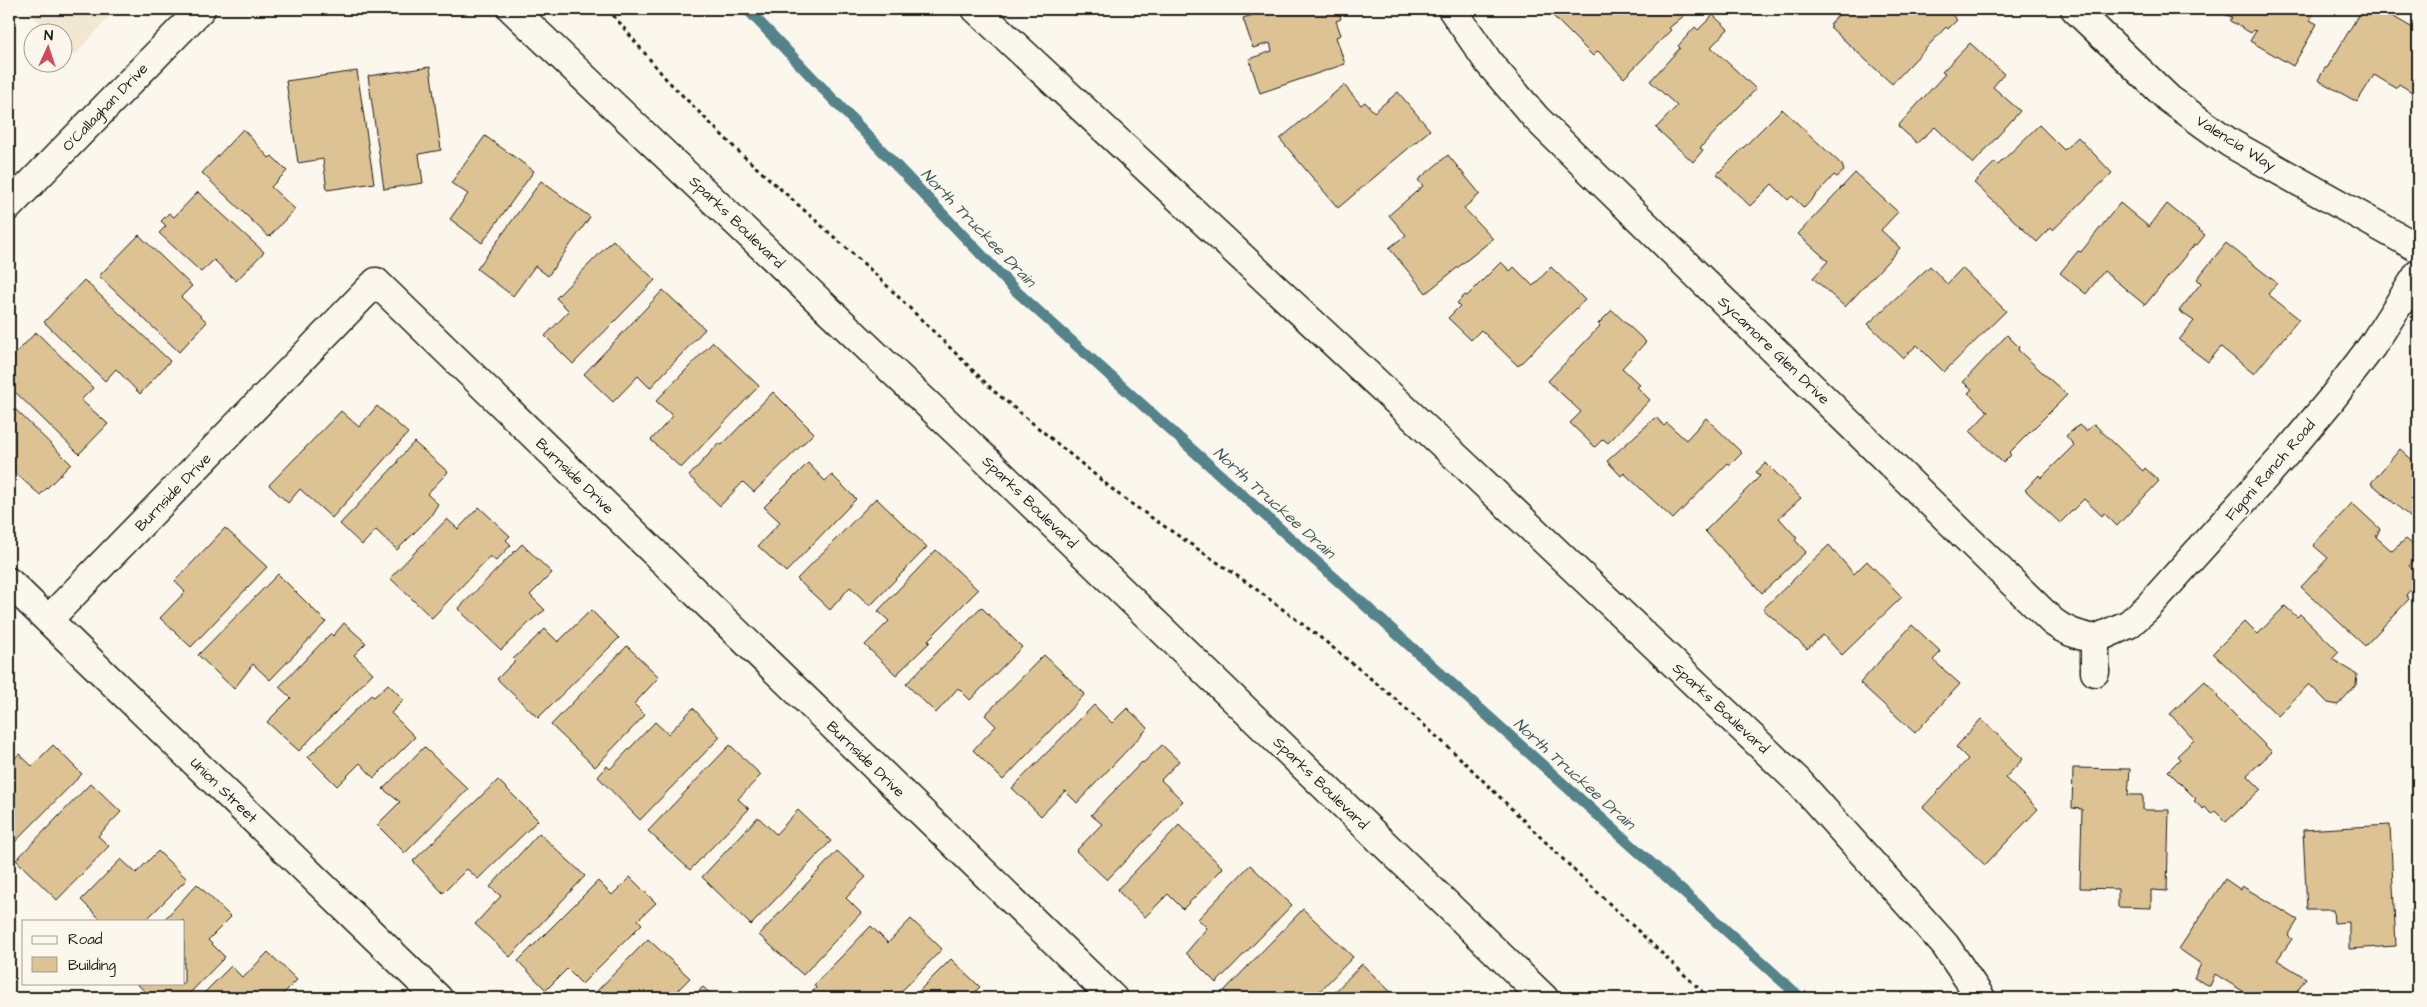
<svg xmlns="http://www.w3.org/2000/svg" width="2427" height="1007" viewBox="0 0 2427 1007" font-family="'Architects Daughter',sans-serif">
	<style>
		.built { fill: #f2e7d1 }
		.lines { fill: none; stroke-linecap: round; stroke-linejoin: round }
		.stream { stroke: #54838b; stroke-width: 11 }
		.building { fill: #ddc393; stroke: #1c1c1c }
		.street-casing { stroke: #1c1c1c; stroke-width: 31 }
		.secondary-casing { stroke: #1c1c1c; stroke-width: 31 }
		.primary-casing { stroke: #1c1c1c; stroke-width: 31 }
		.path { stroke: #1c1c1c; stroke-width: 3; stroke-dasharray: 4 4; stroke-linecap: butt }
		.street { stroke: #fbf7ec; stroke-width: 28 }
		.secondary { stroke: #fbf7ec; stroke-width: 28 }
		.primary { stroke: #fbf7ec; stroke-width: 28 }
		.labels { text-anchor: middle; stroke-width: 4; stroke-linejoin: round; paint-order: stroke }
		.street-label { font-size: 15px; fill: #1c1c1c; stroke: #fbf7ec }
		.water-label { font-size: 16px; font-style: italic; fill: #3d585d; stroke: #fbf7ec }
	</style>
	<rect width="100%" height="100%" fill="#fbf7ec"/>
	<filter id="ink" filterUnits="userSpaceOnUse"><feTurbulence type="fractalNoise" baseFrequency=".02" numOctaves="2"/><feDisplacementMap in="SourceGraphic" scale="10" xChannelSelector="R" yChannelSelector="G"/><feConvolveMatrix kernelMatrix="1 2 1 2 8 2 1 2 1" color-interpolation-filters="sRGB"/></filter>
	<g filter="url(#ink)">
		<path class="built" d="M25,9H116L74,56L63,45L62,32H50Z"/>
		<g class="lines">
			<path class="stream" d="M747,9L1016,291L1801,998"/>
		</g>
		<path class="building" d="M1271,9H1338L1341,19L1336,21L1341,35L1336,37L1345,64L1260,93L1249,59L1272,51L1270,43L1253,48L1243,18Z
			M1561,9H1692L1669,28L1671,30L1624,78L1598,51L1593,56L1553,16Z
			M1844,9L1846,11L1848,9H1946L1957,20L1948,29L1946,27L1892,84L1830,27L1832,26L1830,24Z
			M2230,9H2316L2310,20L2317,24L2293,66L2250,41L2256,31L2253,30L2251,33L2230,21L2232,17L2226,15Z
			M2362,9H2380L2418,31V82L2412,92L2399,84L2396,88L2374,75L2357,102L2318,80L2325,68H2327Z
			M1713,15L1728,29L1711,47L1756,89L1700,148L1703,150L1693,162L1656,128L1677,106L1650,81L1680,48L1678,46L1695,27L1698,30Z
			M1970,43L2004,74L1993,87L2020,111L1973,164L1935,127L1917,143L1898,126L1945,74L1942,72Z
			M430,67L441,150L419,154L423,183L384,189L368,76Z
			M357,71L374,183L327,190L323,159L298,163L286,81Z
			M1344,85L1361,105L1365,102L1374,112L1398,92L1430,130L1338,208L1280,139Z
			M1782,109L1842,165L1844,171L1837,177L1834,175L1804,208L1792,196L1788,200L1772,184L1750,206L1717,174Z
			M2039,125L2064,150L2078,137L2112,173L2053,230L2050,228L2037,242L1974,183L1995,162L1998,165Z
			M243,129L269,158L272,156L287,171L271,187L295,209L269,237L202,173Z
			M485,136L534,171L482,243L450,219L468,194L451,183Z
			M1448,155L1480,194L1464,208L1493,239L1426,293L1389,248L1406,235L1389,215L1423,186L1418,180Z
			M1855,173L1898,212L1881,230L1900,248L1845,307L1813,278L1828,261L1798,234Z
			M541,181L590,217L548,276L535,266L513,296L477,269Z
			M198,192L264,252L236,281L214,260L201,272L159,233L166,226L161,221L169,213L174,217Z
			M2120,203L2149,227L2167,204L2205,235L2197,245L2195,244L2145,305L2104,271L2086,294L2060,273L2078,251L2081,252Z
			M139,235L192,286L181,297L207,322L179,352L99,276Z
			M613,240L655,280L573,364L545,336L569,311L556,298Z
			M2226,243L2277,283L2268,294L2299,319L2254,374L2221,347L2208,362L2179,340L2194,321L2179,311L2201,283L2197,279Z
			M1501,262L1510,271L1514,267L1533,286L1551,267L1585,300L1518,366L1481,330L1471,340L1448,318L1460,306L1457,303L1465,295L1467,296Z
			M1930,266L1947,284L1962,268L2006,311L1944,372L1917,345L1903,358L1868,324Z
			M84,280L170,361L140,394L116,369L105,381L44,322Z
			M663,290L705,329L650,388L638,376L613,402L584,374Z
			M1612,310L1646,342L1622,368L1640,385L1637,387L1650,400L1608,443L1603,439L1595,447L1570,423L1581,412L1548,381L1600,326L1598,324Z
			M36,332L93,388L81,400L108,424L79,454L9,386V361Z
			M2007,335L2019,347L2018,350L2067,395L2009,453L2011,455L2003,463L1970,431L1988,412L1968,393L1972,389L1963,382Z
			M713,342L759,386L681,468L651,440L673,416L656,401Z
			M773,392L814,433L754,492L743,482L720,506L689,476L719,443L722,445Z
			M9,403L71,464L40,495L13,471L9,476Z
			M377,406L408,433L332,518L300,489L288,503L269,485L341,411L359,427Z
			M1656,417L1664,426L1667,423L1686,440L1706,418L1742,453L1730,465L1728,463L1673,519L1624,473L1621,476L1607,461Z
			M2094,424L2143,471L2145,468L2159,481L2117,526L2104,513L2102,516L2084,499L2060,523L2025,490L2039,475L2041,478L2074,445L2066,436L2079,425L2086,431Z
			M414,442L448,472L427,494L438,504L430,517L397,550L376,530L362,545L340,524L398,462L397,461Z
			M2400,449L2417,464L2418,462V524L2371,483Z
			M808,463L825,481L832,475L856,499L786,572L758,546L780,522L764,507Z
			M1766,463L1801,498L1779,518L1797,538L1795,540L1806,552L1762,593L1705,531L1760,476L1756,472Z
			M876,498L927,547L870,606L850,587L830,610L797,579Z
			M2352,503L2380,529L2376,537L2392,551L2406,539L2418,549V555L2409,566L2418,574V582L2406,595L2409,599L2365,646L2301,587L2328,558L2313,545Z
			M479,507L510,536L506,540L511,545L496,561L490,556L432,618L390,578L447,519L458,529Z
			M225,528L267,567L191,647L160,618L185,592L175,581Z
			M522,544L552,573L530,595L545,610L534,618L501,650L458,609Z
			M1829,545L1854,574L1867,561L1902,597L1842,655L1823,635L1807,649L1763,609Z
			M936,550L978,590L928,640L930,642L896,675L865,645L889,621L878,611Z
			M278,574L326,622L270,680L253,664L234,689L198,655Z
			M2285,606L2297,617L2300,614L2339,652L2332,659L2357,674L2356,685L2338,705L2328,703L2309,684L2278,716L2213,653L2245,621L2258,634Z
			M981,607L1022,647L970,700L958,688L936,713L906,684Z
			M591,610L619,638L538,718L497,679L515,661L513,659L545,629L558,642Z
			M344,623L366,643L354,655L373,673L299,751L267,722L291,698L279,687L331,633L333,636Z
			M1912,625L1941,652L1933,660L1960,684L1915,733L1860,683Z
			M627,646L659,677L634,704L645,715L595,767L551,725Z
			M1044,655L1085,694L1003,780L973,750L996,726L985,715Z
			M2205,681L2218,695L2217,697L2272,752L2247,775L2261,789L2226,822L2215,811L2211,814L2205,807L2203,809L2194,801L2196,799L2168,771L2180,759L2177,756L2194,740L2170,714Z
			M388,684L404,700L391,713L415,737L374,778L360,763L337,786L308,757L371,695L374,697Z
			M1094,705L1112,723L1127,708L1148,728L1077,803L1065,791L1041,816L1012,788Z
			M693,708L720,737L640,820L598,777L607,766L610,769L655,722L668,734Z
			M1981,719L2023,759L2005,778L2038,809L1985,865L1923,807L1968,759L1956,747Z
			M53,745L82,774L9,848V764L19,754L32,766Z
			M730,745L761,775L738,799L749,809L690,870L648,831Z
			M1162,745L1179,761L1161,780L1183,801L1107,880L1076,851L1102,824L1091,815L1142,762L1143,763Z
			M424,747L468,789L405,853L377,825L400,802L383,789Z
			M2073,768L2130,769L2128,795H2143V810H2169L2167,891L2151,890V908L2118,907V889L2080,888L2082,809L2072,808Z
			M498,780L538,820L478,879L467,869L443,893L413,861Z
			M91,783L121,812L98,836L109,846L57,900L16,860Z
			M798,810L831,841L751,925L702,877L758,817L776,834Z
			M1179,825L1223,868L1183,909L1168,894L1145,917L1117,890Z
			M2390,825L2396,946L2349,949V922L2334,923L2333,910H2307L2303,830Z
			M539,833L585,876L510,957L475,924L501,896L490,887Z
			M158,851L187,879L145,921H102L81,900L121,859L136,873Z
			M837,851L866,877L846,898L861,913L803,975L759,935Z
			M1250,865L1292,905L1216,983L1186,953L1207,928L1198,919Z
			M630,877L656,903L638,920L642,924L582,984L567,969L546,990L518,961L598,881L612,895Z
			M2225,879L2241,890L2242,886L2298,920L2288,936L2292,939L2277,960L2306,978L2293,998H2254L2215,974L2210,986L2194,978L2201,964L2179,949Z
			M197,884L231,917L208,940L225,957L185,998H152L136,983H184V921H163Z
			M1303,909L1353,957L1313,998H1232L1224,991Z
			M911,919L942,949L895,998L807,997L816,988L814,985L871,926L888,943Z
			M648,939L690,978L670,998H605L597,991Z
			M268,952L297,980L279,998H199L231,966L243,978Z
			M951,959L980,987L969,998H912Z
			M1362,964L1363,965L1397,998H1329Z
			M703,987L715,998H691Z"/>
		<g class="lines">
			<defs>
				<path id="street" d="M1452,9L1489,63L1536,118L2053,622C2066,632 2079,636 2095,639
					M2075,9L2169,99L2230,143L2418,248
					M9,582L438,998
					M48,620L376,282L1113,998
					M2095,639L2129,624L2147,608L2290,449L2330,401L2372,346L2418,274
					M2095,672V639"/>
				<path id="secondary" d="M9,206L201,9"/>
				<path id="primary" d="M512,9L981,455L1544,998
					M976,9L1468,468L1799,782L1945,945L1981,998"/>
			</defs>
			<use href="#street" class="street-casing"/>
			<use href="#secondary" class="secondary-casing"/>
			<use href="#primary" class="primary-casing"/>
			<path class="path" d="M608,9L667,80L738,151L872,271L995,392L1123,498L1252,586L1326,642L1392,696L1458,756L1573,869L1709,998"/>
			<use href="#street" class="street"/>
			<use href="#secondary" class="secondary"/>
			<use href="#primary" class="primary"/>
		</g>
	</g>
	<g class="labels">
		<g class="street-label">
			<text transform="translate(105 107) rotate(-46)" y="5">O'Callaghan Drive</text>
			<text transform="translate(2236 143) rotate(32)" y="5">Valencia Way</text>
			<text transform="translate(737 222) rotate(44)" y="5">Sparks Boulevard</text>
			<text transform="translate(1774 350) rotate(44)" y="5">Sycamore Glen Drive</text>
			<text transform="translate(2270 470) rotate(-49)" y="5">Figoni Ranch Road</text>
			<text transform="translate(575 476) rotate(44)" y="5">Burnside Drive</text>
			<text transform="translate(173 492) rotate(-46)" y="5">Burnside Drive</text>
			<text transform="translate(1030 502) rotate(44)" y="5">Sparks Boulevard</text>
			<text transform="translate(1721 708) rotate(43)" y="5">Sparks Boulevard</text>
			<text transform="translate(866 759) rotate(44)" y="5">Burnside Drive</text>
			<text transform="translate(1321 783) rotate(44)" y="5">Sparks Boulevard</text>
			<text transform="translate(224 790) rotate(44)" y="5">Union Street</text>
		</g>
		<g class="water-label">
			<text transform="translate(979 227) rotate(46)" y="6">North Truckee Drain</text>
			<text transform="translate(1275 502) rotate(42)" y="6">North Truckee Drain</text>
			<text transform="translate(1575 773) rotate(42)" y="6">North Truckee Drain</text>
		</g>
	</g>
	<rect width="2427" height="1007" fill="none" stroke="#fbf7ec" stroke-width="30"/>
	<rect x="15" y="15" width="2397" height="977" fill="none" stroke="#1c1c1c" stroke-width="2" filter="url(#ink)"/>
	<rect x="22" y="920" width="162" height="65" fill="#fbf7ec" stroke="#a29f99"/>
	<rect x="32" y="936" width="25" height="8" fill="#fbf7ec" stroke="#a29f99"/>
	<text x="68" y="944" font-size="15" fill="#1c1c1c">Road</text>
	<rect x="32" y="957" width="25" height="15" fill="#ddc393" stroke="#a29f99"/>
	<text x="68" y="970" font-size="15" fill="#1c1c1c">Building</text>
	<g transform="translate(48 48) rotate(3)"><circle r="24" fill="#fbf7ec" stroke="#a29f99"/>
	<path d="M0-4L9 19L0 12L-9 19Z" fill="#d1495b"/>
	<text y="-8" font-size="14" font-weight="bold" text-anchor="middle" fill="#1c1c1c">N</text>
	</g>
</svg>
